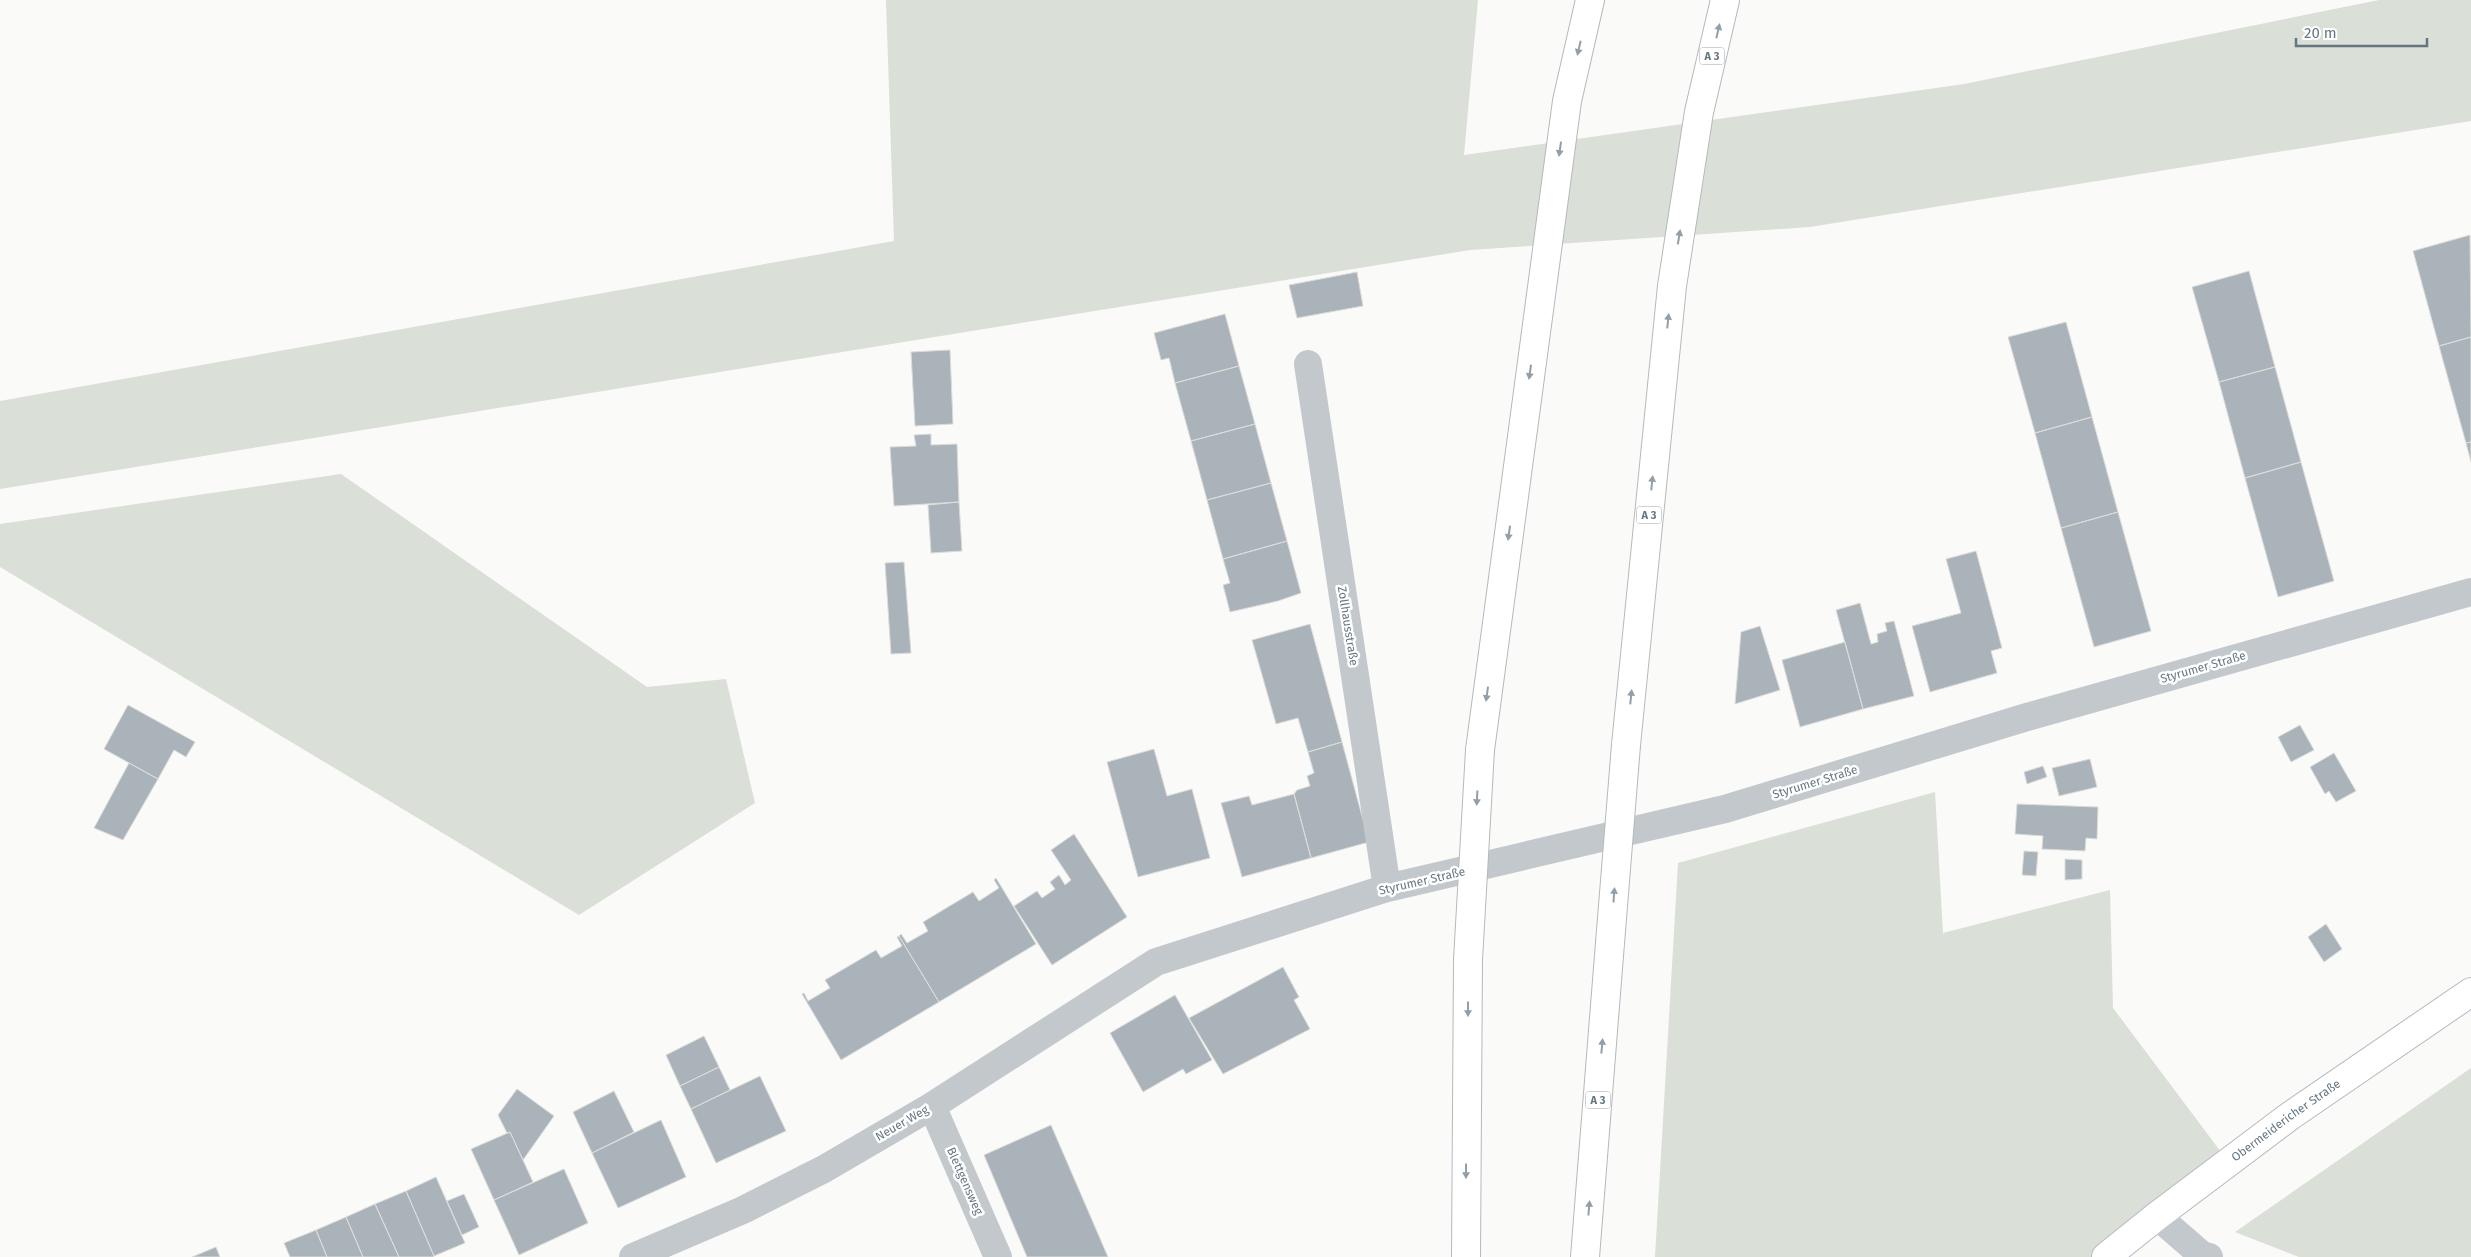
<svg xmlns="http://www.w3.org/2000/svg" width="2471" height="1257" viewBox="0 0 2471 1257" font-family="'Fira Sans',sans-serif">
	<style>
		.green { fill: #dadfd7 }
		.building { fill: #aab3b9; stroke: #dcdcda }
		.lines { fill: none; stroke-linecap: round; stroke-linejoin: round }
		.secondary-casing { stroke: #b3babf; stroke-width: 30 }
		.highway-casing { stroke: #b4b9bd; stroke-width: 30 }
		.street { stroke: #c3c8cc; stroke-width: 28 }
		.secondary { stroke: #fff; stroke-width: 28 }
		.highway { stroke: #fff; stroke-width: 28 }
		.highway-bridge-casing { stroke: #b4b9bd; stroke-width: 30; stroke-linecap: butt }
		.highway-bridge { stroke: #fff; stroke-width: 28 }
		.oneway { fill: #939fa8 }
		.labels { text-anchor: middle; stroke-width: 5; stroke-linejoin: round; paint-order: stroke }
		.shield { fill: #fff; stroke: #939fa8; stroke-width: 1 }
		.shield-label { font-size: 11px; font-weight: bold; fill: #657683 }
		.street-label { font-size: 12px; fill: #657683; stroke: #fff }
	</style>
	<rect width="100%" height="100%" fill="#fafaf8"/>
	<path class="green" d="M886,0H1478L1464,155L1964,84L2379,0H2471V121L1810,227L1470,250L0,489V401L894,241Z
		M341,474L647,687L726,679L755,803L579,915L0,567V524Z
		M1935,792L1943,933L2110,890L2113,1008L2224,1156L2105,1257H1655L1678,863Z
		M2471,1068V1257H2299L2235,1232Z"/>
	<path class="building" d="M2470,235L2471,337L2439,346L2413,251Z
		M2249,271L2275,367L2219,382L2192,287Z
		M1357,272L1363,306L1297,318L1289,285Z
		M1225,314L1239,366L1175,383L1169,358L1161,360L1154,333Z
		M2066,322L2092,417L2035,433L2008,337Z
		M2471,337V442L2466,443L2439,346Z
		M950,350L953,424L915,426L911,352Z
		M1239,366L1255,424L1191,441L1175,383Z
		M2275,367L2301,462L2245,478L2219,382Z
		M2092,417L2118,512L2061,528L2035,433Z
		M1255,424L1271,483L1207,500L1191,441Z
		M931,434V445L957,444L959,502L894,506L890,447L916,446L914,435Z
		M2471,442V462L2466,443Z
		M2301,462L2334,581L2278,597L2245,478Z
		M1271,483L1287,541L1223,559L1207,500Z
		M959,502L962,551L931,553L928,505Z
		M2118,512L2151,631L2094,647L2061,528Z
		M1287,541L1301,593L1278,601L1230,612L1223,585L1230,583L1223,559Z
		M1976,551L2002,648L1991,651L1997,673L1930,692L1912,626L1961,613L1946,559Z
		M904,562L911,653L891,654L885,563Z
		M1860,603L1871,644L1878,642L1877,634L1887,631L1885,623L1894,621L1914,696L1863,709L1836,610Z
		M1310,624L1342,742L1308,752L1298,718L1276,724L1252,640Z
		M1760,626L1780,690L1735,704L1741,632Z
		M1845,642L1863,709L1800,727L1782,660Z
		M128,705L195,742L186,757L174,750L158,779L104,749Z
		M2300,725L2314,750L2291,762L2278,737Z
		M1342,742L1369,842L1311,858L1294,794L1297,790L1310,786L1307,776L1314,773L1308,752Z
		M1154,749L1167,796L1192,789L1210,858L1138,877L1107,762Z
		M2334,753L2356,791L2336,802L2329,791L2325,794L2310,767Z
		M2090,759L2097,787L2059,796L2052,768Z
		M129,763L158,779L123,840L94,828Z
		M2043,766L2047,777L2027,784L2024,772Z
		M1294,794L1311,858L1242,877L1221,803L1249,796L1252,805Z
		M2017,804L2098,807L2097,839L2086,838L2085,851L2042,849L2043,836L2015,834Z
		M1074,834L1127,917L1052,965L1014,906L1037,891L1042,898L1055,889L1050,882L1059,875L1065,885L1071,880L1051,850Z
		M2024,851L2038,852L2036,876L2022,875Z
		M2065,859L2082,860V879L2065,880Z
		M996,878L1036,944L939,1002L899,936L901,934L907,943L928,931L923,922L973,892L979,901L999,888L994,880Z
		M2326,924L2342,949L2324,962L2308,937Z
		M899,936L939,1002L841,1060L802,994L804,993L808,1001L830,988L825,980L876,950L881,958L902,946L897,937Z
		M1283,967L1299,997L1294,1000L1310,1029L1223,1074L1189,1018Z
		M1175,995L1212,1060L1186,1074L1183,1069L1143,1092L1110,1033Z
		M704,1036L719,1067L680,1086L666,1055Z
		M719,1067L730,1090L691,1109L680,1086Z
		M760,1076L786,1131L716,1163L691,1109Z
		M517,1089L554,1116L523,1160L510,1132L507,1133L498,1115Z
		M614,1091L634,1132L592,1153L573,1112Z
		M661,1120L686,1177L618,1208L592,1153Z
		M1051,1125L1108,1257H1027L984,1155Z
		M510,1132L533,1182L494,1200L471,1149Z
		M564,1169L588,1223L519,1255L494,1200Z
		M436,1177L465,1243L434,1256L406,1191Z
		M406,1191L434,1256L433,1257H399L375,1204Z
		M464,1194L479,1227L462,1235L447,1201Z
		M375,1204L399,1257H363L346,1217Z
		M346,1217L363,1257H327L316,1230Z
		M316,1230L327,1257H290L284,1243Z
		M216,1247L220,1257H192Z"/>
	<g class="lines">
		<defs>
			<g id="secondary">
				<path id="s1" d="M2106,1257L2157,1216L2290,1116L2471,992"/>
			</g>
			<path id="highway" d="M1626,745L1672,286L1699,112L1725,0
				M1480,750L1567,101L1590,0
				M1466,1257L1468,960
				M1585,1257L1610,943"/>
		</defs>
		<use href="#secondary" class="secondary-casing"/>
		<use href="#highway" class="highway-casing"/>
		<path class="street" d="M1308,364L1387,888
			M932,1106L998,1257
			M2157,1216L2202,1255L2209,1257
			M633,1257L743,1210L824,1169L932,1106L1156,962L1387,888L1725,809L2027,717L2471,592"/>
		<use href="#secondary" class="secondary"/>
		<use href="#highway" class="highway"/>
		<defs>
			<path id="highway-bridge" d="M1610,943L1626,745
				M1468,960L1480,750"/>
		</defs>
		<use href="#highway-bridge" class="highway-bridge-casing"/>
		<use href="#highway-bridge" class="highway-bridge"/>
	</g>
	<defs><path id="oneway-solid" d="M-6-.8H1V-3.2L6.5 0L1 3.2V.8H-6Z" transform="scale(1.25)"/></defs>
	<g class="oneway">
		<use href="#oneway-solid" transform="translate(1718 31) rotate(-77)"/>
		<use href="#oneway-solid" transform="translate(1579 48) rotate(103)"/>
		<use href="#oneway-solid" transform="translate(1560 149) rotate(98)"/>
		<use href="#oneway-solid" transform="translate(1679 237) rotate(-81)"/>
		<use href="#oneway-solid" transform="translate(1668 321) rotate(-84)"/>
		<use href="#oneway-solid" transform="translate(1530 372) rotate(98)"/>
		<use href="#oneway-solid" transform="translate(1652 483) rotate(-84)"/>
		<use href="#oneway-solid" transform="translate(1509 533) rotate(98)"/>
		<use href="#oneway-solid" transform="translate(1487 694) rotate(98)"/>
		<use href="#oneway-solid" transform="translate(1631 697) rotate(-84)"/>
		<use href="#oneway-solid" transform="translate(1477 798) rotate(93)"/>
		<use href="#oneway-solid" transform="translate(1614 895) rotate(-86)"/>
		<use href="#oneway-solid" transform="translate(1468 1009) rotate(90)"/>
		<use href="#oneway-solid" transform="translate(1602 1046) rotate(-85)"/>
		<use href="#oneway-solid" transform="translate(1466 1171) rotate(90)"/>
		<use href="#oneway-solid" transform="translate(1589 1208) rotate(-85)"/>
	</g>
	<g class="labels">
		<g class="shield">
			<rect x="1699.5" y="47.5" width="25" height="17" rx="4"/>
			<rect x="1636.5" y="506.5" width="25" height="17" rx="4"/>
			<rect x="1585.5" y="1091.5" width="25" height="17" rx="4"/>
		</g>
		<g class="shield-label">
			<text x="1712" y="60">A 3</text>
			<text x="1649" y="519">A 3</text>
			<text x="1598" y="1104">A 3</text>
		</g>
		<g class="street-label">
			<text transform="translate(1348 626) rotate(81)" y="4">Zollhausstraße</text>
			<text transform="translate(2203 667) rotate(-16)" y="4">Styrumer Straße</text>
			<text transform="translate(1815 782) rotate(-17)" y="4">Styrumer Straße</text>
			<text transform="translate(1422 881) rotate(-13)" y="4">Styrumer Straße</text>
			<text dy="4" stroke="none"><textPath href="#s1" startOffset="226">Obermeidericher Straße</textPath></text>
			<text transform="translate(902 1123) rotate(-30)" y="4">Neuer Weg</text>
			<text transform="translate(965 1181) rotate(66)" y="4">Blettgensweg</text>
		</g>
	</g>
	<path d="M2296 38v8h131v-8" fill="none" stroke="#657683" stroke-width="2.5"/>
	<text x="2304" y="38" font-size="15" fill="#657683" stroke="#ffffff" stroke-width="4" paint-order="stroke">20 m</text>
</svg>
